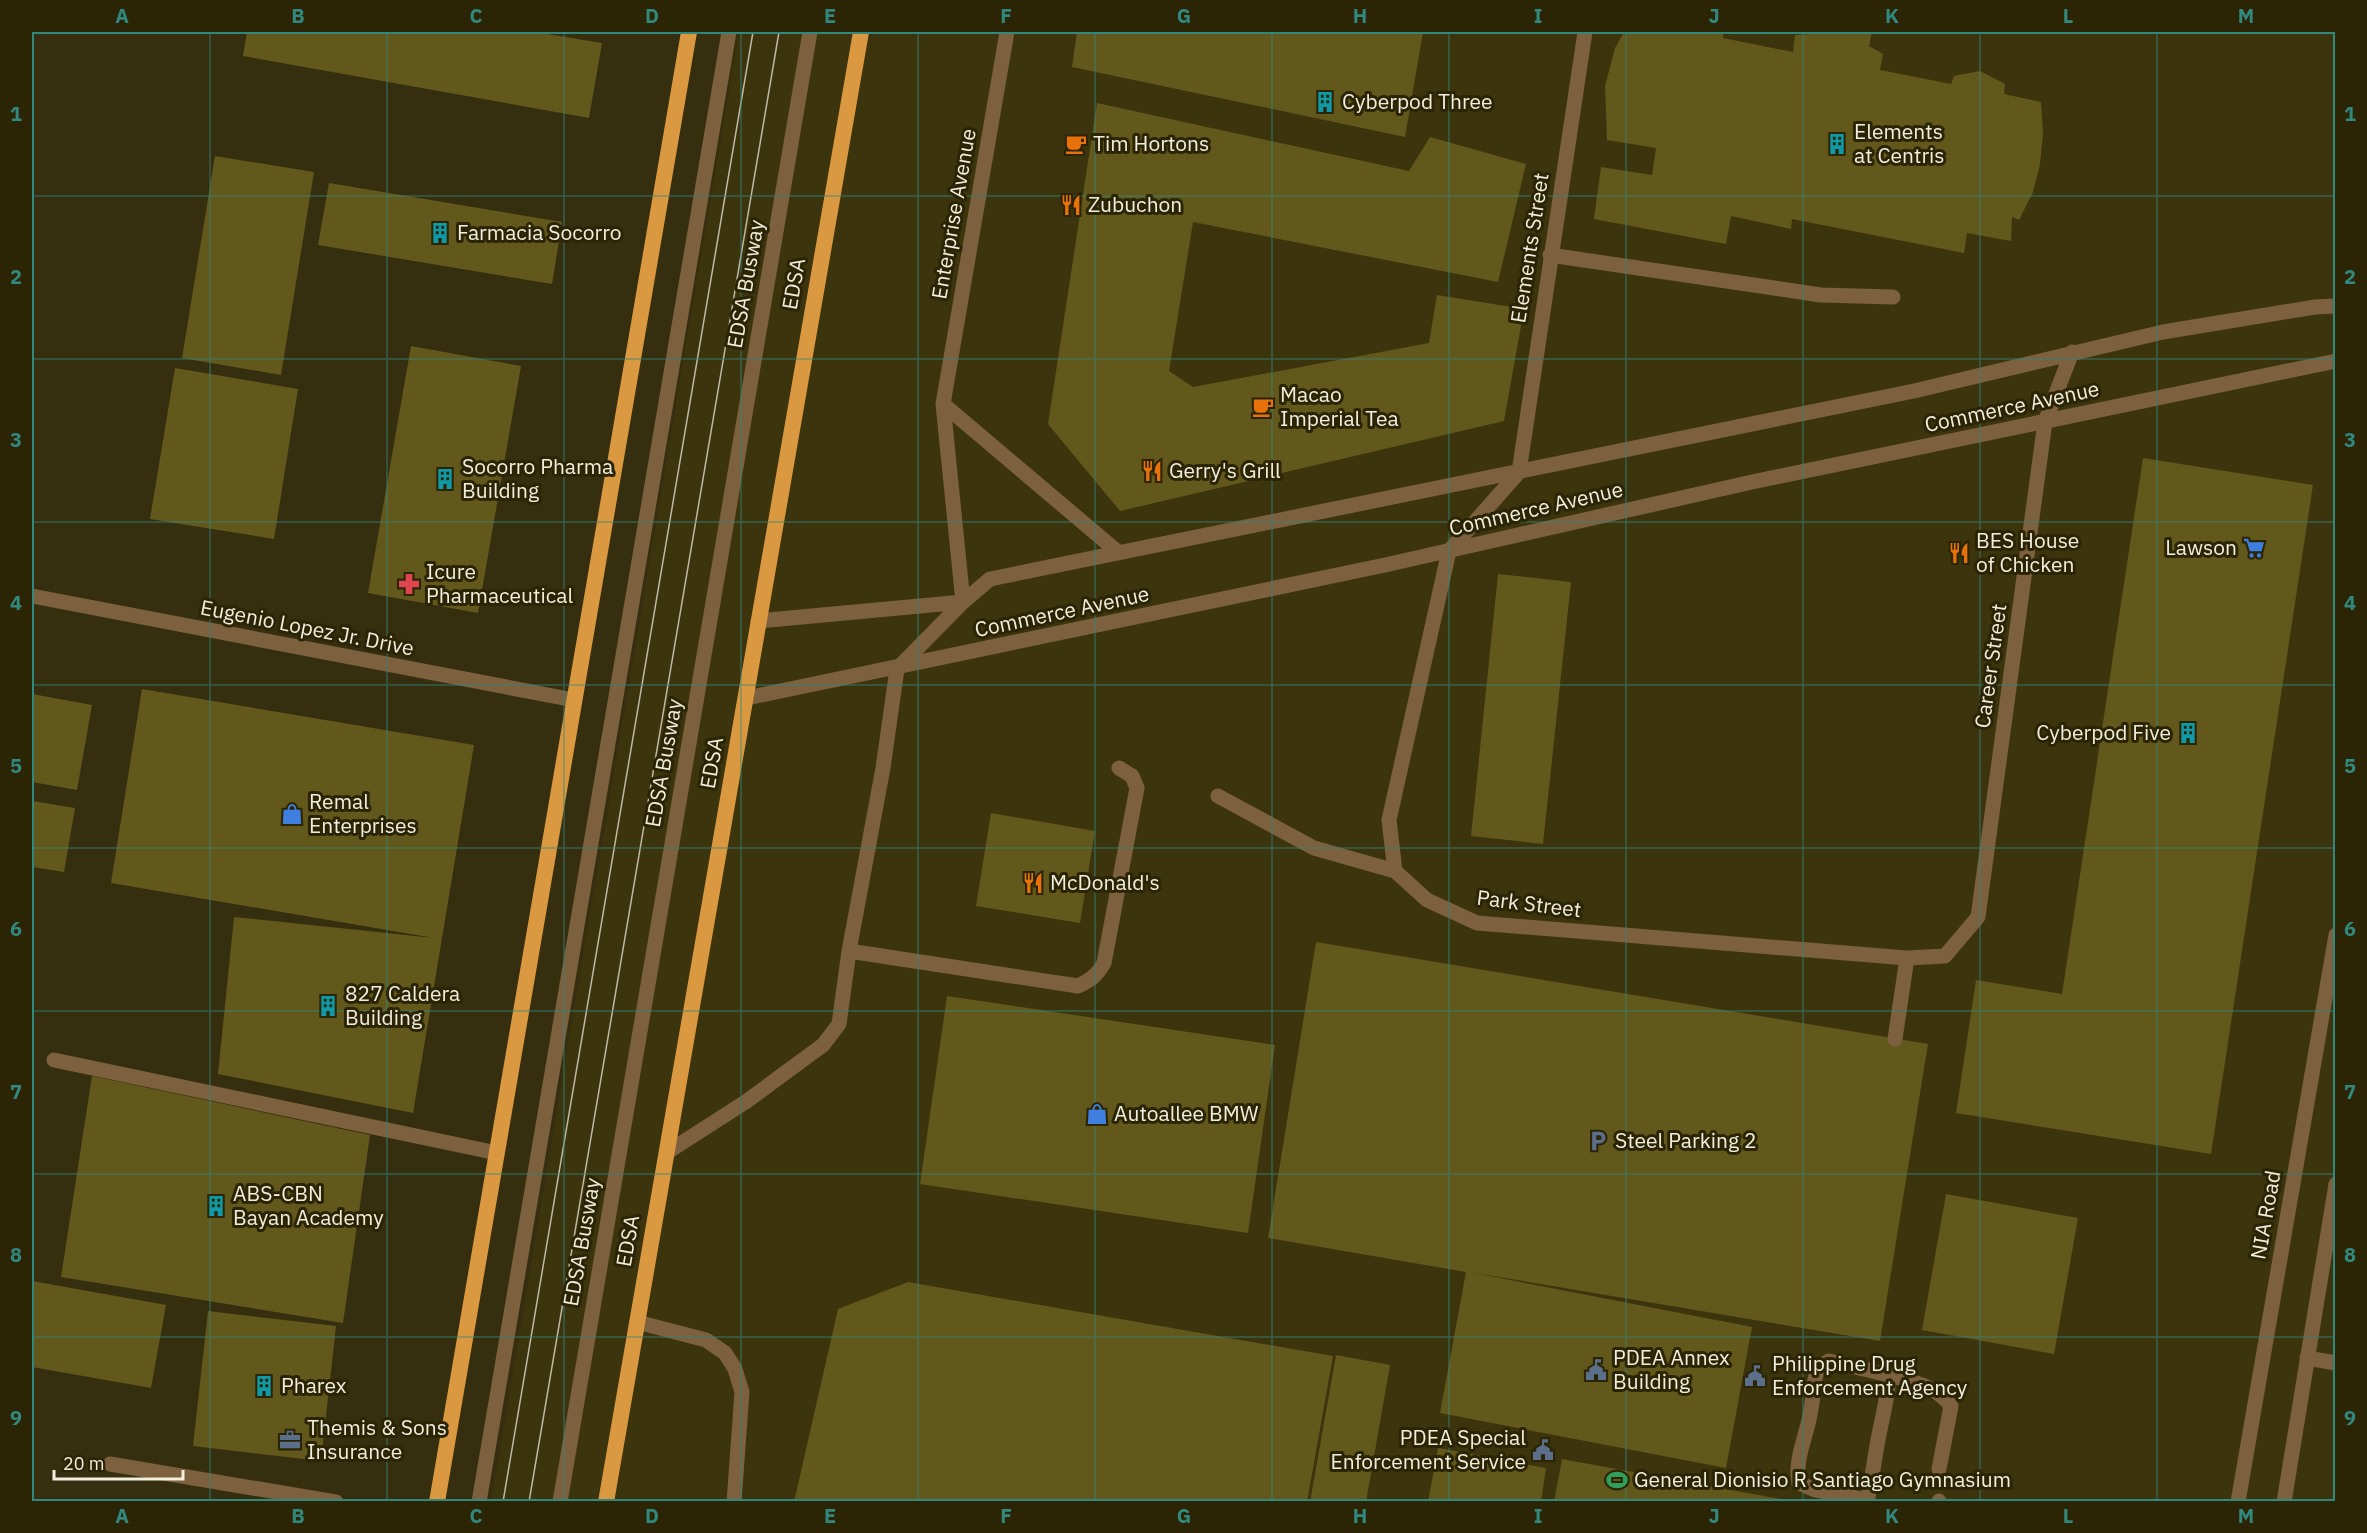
<svg xmlns="http://www.w3.org/2000/svg" width="2367" height="1533" viewBox="0 0 2367 1533" font-family="'IBM Plex Sans',sans-serif">
	<style>
		.built { fill: #3c340d }
		.building { fill: #63581c }
		.lines { fill: none; stroke-linecap: round; stroke-linejoin: round }
		.service { stroke: #7d603d; stroke-width: 15 }
		.tertiary { stroke: #7d603d; stroke-width: 15 }
		.trunk { stroke: #da9840; stroke-width: 16 }
		.tram { stroke: #beb9a4; stroke-width: 1.5 }
		.grid { fill: none; stroke: #31887f; stroke-width: 1.5; stroke-opacity: 0.55 }
		.labels { text-anchor: middle; stroke-width: 6; stroke-linejoin: round; paint-order: stroke }
		.poi-label { font-size: 21px; fill: #f2eedd; stroke: #2b2506; text-anchor: start }
		.street-label { font-size: 21px; fill: #f2eedd; stroke: #2b2506 }
		.neatline { fill: none; stroke: #31887f; stroke-width: 2 }
		.grid-label { font-size: 20px; text-anchor: middle; font-weight: bold; fill: #31887f }
	</style>
	<rect width="100%" height="100%" fill="#352f10"/>
	<path class="built" d="M739,32H2335V1501L491,1502Z"/>
	<path class="building" d="M247,32H535L602,43L589,118L243,56Z
		M1077,32H1423L1405,137L1072,67Z
		M1624,32H1723V38L1793,52L1795,35L1811,34V32H1872L1869,46L1883,54L1880,70L1951,84L1954,76L1980,71L2005,84L2004,94L2041,102L2043,133L2040,164L2033,192L2019,220L2012,217L2011,241L1967,233L1964,253L1792,219L1791,229L1731,216L1726,244L1594,219L1601,167L1652,175L1656,148L1607,140L1605,86L1615,48Z
		M1097,103L1409,171L1430,137L1526,164L1498,282L1193,222L1169,371L1193,387L1429,343L1437,295L1524,309L1504,421L1120,511L1048,424Z
		M215,156L314,172L281,375L182,358Z
		M329,183L562,222L552,284L318,245Z
		M411,346L521,366L478,613L368,593Z
		M175,368L298,389L274,539L150,519Z
		M2143,458L2313,485L2211,1154L1956,1113L1976,980L2062,994Z
		M1498,574L1571,582L1543,844L1471,836Z
		M142,689L474,745L413,1113L218,1074L234,917L434,938L111,883Z
		M32,694L92,705L77,790L32,782Z
		M32,801L75,808L64,872L32,867Z
		M991,813L1095,831L1080,923L976,906Z
		M1316,942L1928,1044L1880,1341L1469,1272L1752,1327L1726,1468L1440,1413L1466,1272L1268,1238Z
		M947,996L1275,1045L1248,1233L920,1184Z
		M92,1076L370,1135L343,1323L61,1277Z
		M1946,1194L2078,1218L2054,1354L1922,1330Z
		M32,1281L166,1305L151,1388L32,1367Z
		M908,1282L1333,1356L1307,1502H794L838,1309Z
		M208,1311L336,1326L321,1461L193,1446Z
		M1336,1355L1390,1365L1366,1502H1310Z
		M1438,1448L1546,1468L1541,1502H1428Z
		M1562,1459L1786,1500L1785,1502H1554Z"/>
	<g class="lines">
		<path class="service" d="M1585,32L1519,472L1449,551L1389,820L1395,871L1427,900L1477,923L1907,958L1945,956L1978,917L2045,422L2072,352
			M1550,255L1821,295L1893,297
			M943,404L1119,553
			M963,602L943,404L1007,32
			M758,621L963,602
			M747,698L1385,565L1752,482L2336,361
			M1218,796L1314,848L1395,871
			M849,951L1078,986C1091,980 1097,975 1104,963L1137,788L1132,776L1119,768
			M1895,1039L1907,958
			M54,1060L497,1153
			M666,1153L747,1101L808,1056L823,1045L839,1024L849,951L883,768L897,669L963,602L990,579L1914,391L2163,332L2315,307L2336,306
			M637,1322L706,1340L725,1353L735,1369L742,1392L734,1502
			M2307,1358L2336,1363
			M1889,1375C1912,1382 1936,1385 1951,1406L1939,1469
			M110,1464L336,1502
			M479,1502L729,32
			M560,1502L810,32
			M1867,1502C1872,1481 1874,1461 1878,1440C1882,1418 1888,1398 1889,1375L1829,1361L1818,1367C1813,1381 1814,1394 1811,1409C1808,1434 1794,1457 1799,1483L1815,1490L1868,1500
			M1939,1502V1501"/>
		<path class="tertiary" d="M32,596L574,700
			M2238,1502L2336,935
			M2284,1502L2336,1184"/>
		<path class="trunk" d="M437,1502L689,32
			M606,1502L861,32"/>
		<path class="tram" d="M503,1502L753,32
			M529,1502L779,32"/>
	</g>
	<path class="grid" d="M210,32V1502M387,32V1502M564,32V1502M741,32V1502M918,32V1502M1095,32V1502M1272,32V1502M1449,32V1502M1626,32V1502M1803,32V1502M1980,32V1502M2157,32V1502M32,196H2336M32,359H2336M32,522H2336M32,685H2336M32,848H2336M32,1011H2336M32,1174H2336M32,1337H2336"/>
	<defs>
		<symbol id="building-bare" viewBox="-9 -9 18 18"><path d="M-4-6H4V6H1V3H-1V6H-4ZM-2.5-4.3h1.7v1.8h-1.7ZM.8-4.3h1.7v1.8H.8ZM-2.5-1h1.7V.8h-1.7ZM.8-1h1.7V.8H.8Z" fill="#0f9aa8" stroke="#2b2506" stroke-width="2.5" paint-order="stroke"/></symbol>
		<symbol id="cafe-bare" viewBox="-9 -9 18 18"><path d="M-5.5-4.5H6V0H3Q3 3.5 0 3.5H-2.5Q-5.5 3.5-5.5 0ZM3-3.2v2h1.7v-2ZM-6 4.5H4V6H-6Z" fill="#e8710a" stroke="#2b2506" stroke-width="2.5" paint-order="stroke"/></symbol>
		<symbol id="restaurant-bare" viewBox="-9 -9 18 18"><path d="M-5-6h1v4h1v-4h1v4h1v-4h1v5L-1.5 .5V6h-2V.5L-5-1ZM5-6V6H3V1.5H1.5Q1.5-4 5-6Z" fill="#e8710a" stroke="#2b2506" stroke-width="2.5" paint-order="stroke"/></symbol>
		<symbol id="supermarket-bare" viewBox="-9 -9 18 18"><path d="M-6-5.5h2.5l.6 2H6L4.5 2H-2.5L-4.4-4H-6ZM-1.5 3.2a1.3 1.3 0 1 0 .1 0ZM3 3.2a1.3 1.3 0 1 0 .1 0Z" fill="#3f7fe0" stroke="#2b2506" stroke-width="2.5" paint-order="stroke"/></symbol>
		<symbol id="pharmacy-bare" viewBox="-9 -9 18 18"><path d="M-2-6h4v4h4v4h-4v4h-4v-4h-4v-4h4Z" fill="#e0444e" stroke="#2b2506" stroke-width="2.5" paint-order="stroke"/></symbol>
		<symbol id="shop-bare" viewBox="-9 -9 18 18"><path d="M-5-2.5h2.3a2.7 3.5 0 0 1 5.4 0H5L5.5 6h-11ZM-1.5-2.5h3a1.5 2.3 0 0 0-3 0Z" fill="#3f7fe0" stroke="#2b2506" stroke-width="2.5" paint-order="stroke"/></symbol>
		<symbol id="parking-bare" viewBox="-9 -9 18 18"><path d="M-3.5-5.5H1a3.5 3.5 0 0 1 0 7H-1V5.5H-3.5ZM-1-3.4V-.6H.8a1.4 1.4 0 0 0 0-2.8Z" fill="#5c6f8a" stroke="#2b2506" stroke-width="2.5" paint-order="stroke"/></symbol>
		<symbol id="civic-bare" viewBox="-9 -9 18 18"><path d="M-.6-6.5H3V-4.5H.6V-3L4-1V1h2V6H-6V1h2V-1L-.6-3ZM-1.2 2.5V6h2.4V2.5Z" fill="#5c6f8a" stroke="#2b2506" stroke-width="2.5" paint-order="stroke"/></symbol>
		<symbol id="office-bare" viewBox="-9 -9 18 18"><path d="M-6-3h4V-5.5h4V-3h4V5H-6ZM-1-4.5V-3h2v-1.5ZM-6 0V1H6V0Z" fill="#5c6f8a" stroke="#2b2506" stroke-width="2.5" paint-order="stroke"/></symbol>
		<symbol id="stadium-bare" viewBox="-9 -9 18 18"><path d="M0-5a6.5 5 0 1 0 0 10a6.5 5 0 1 0 0-10ZM-3.5-1.8h7v3.6h-7Z" fill="#2e9e5b" stroke="#2b2506" stroke-width="2.5" paint-order="stroke"/></symbol>
	</defs>
	<g fill-rule="evenodd">
		<use href="#building-bare" x="1310" y="87" width="30" height="30"/>
		<use href="#cafe-bare" x="1061" y="129" width="30" height="30"/>
		<use href="#building-bare" x="1822" y="129" width="30" height="30"/>
		<use href="#restaurant-bare" x="1056" y="190" width="30" height="30"/>
		<use href="#building-bare" x="425" y="218" width="30" height="30"/>
		<use href="#cafe-bare" x="1248" y="392" width="30" height="30"/>
		<use href="#restaurant-bare" x="1137" y="456" width="30" height="30"/>
		<use href="#building-bare" x="430" y="464" width="30" height="30"/>
		<use href="#supermarket-bare" x="2239" y="533" width="30" height="30"/>
		<use href="#restaurant-bare" x="1944" y="538" width="30" height="30"/>
		<use href="#pharmacy-bare" x="394" y="569" width="30" height="30"/>
		<use href="#building-bare" x="2173" y="718" width="30" height="30"/>
		<use href="#shop-bare" x="277" y="799" width="30" height="30"/>
		<use href="#restaurant-bare" x="1018" y="868" width="30" height="30"/>
		<use href="#building-bare" x="313" y="991" width="30" height="30"/>
		<use href="#shop-bare" x="1082" y="1099" width="30" height="30"/>
		<use href="#parking-bare" x="1583" y="1126" width="30" height="30"/>
		<use href="#building-bare" x="201" y="1191" width="30" height="30"/>
		<use href="#civic-bare" x="1581" y="1355" width="30" height="30"/>
		<use href="#civic-bare" x="1740" y="1361" width="30" height="30"/>
		<use href="#building-bare" x="249" y="1371" width="30" height="30"/>
		<use href="#office-bare" x="275" y="1425" width="30" height="30"/>
		<use href="#civic-bare" x="1528" y="1435" width="30" height="30"/>
		<use href="#stadium-bare" x="1602" y="1465" width="30" height="30"/>
	</g>
	<g class="labels">
		<g class="poi-label">
			<text x="1342" y="109">Cyberpod Three</text>
			<text x="1854" y="139">Elements<tspan x="1854" dy="24">at Centris</tspan></text>
			<text x="1093" y="151">Tim Hortons</text>
			<text x="1088" y="212">Zubuchon</text>
			<text x="457" y="240">Farmacia Socorro</text>
			<text x="1280" y="402">Macao<tspan x="1280" dy="24">Imperial Tea</tspan></text>
			<text x="462" y="474">Socorro Pharma<tspan x="462" dy="24">Building</tspan></text>
			<text x="1169" y="478">Gerry's Grill</text>
			<text x="1976" y="548">BES House<tspan x="1976" dy="24">of Chicken</tspan></text>
			<text x="2237" y="555" text-anchor="end">Lawson</text>
			<text x="426" y="579">Icure<tspan x="426" dy="24">Pharmaceutical</tspan></text>
			<text x="2171" y="740" text-anchor="end">Cyberpod Five</text>
			<text x="309" y="809">Remal<tspan x="309" dy="24">Enterprises</tspan></text>
			<text x="1050" y="890">McDonald's</text>
			<text x="345" y="1001">827 Caldera<tspan x="345" dy="24">Building</tspan></text>
			<text x="1114" y="1121">Autoallee BMW</text>
			<text x="1615" y="1148">Steel Parking 2</text>
			<text x="233" y="1201">ABS-CBN<tspan x="233" dy="24">Bayan Academy</tspan></text>
			<text x="1613" y="1365">PDEA Annex<tspan x="1613" dy="24">Building</tspan></text>
			<text x="1772" y="1371">Philippine Drug<tspan x="1772" dy="24">Enforcement Agency</tspan></text>
			<text x="281" y="1393">Pharex</text>
			<text x="307" y="1435">Themis &amp; Sons<tspan x="307" dy="24">Insurance</tspan></text>
			<text x="1526" y="1445" text-anchor="end">PDEA Special<tspan x="1526" dy="24">Enforcement Service</tspan></text>
			<text x="1634" y="1487">General Dionisio R Santiago Gymnasium</text>
		</g>
		<g class="street-label">
			<text transform="translate(954 214) rotate(-80)" y="7">Enterprise Avenue</text>
			<text transform="translate(1530 248) rotate(-81)" y="7">Elements Street</text>
			<text transform="translate(746 284) rotate(-80)" y="7">EDSA Busway</text>
			<text transform="translate(794 284) rotate(-80)" y="7">EDSA</text>
			<text transform="translate(2012 407) rotate(-12)" y="7">Commerce Avenue</text>
			<text transform="translate(1536 509) rotate(-13)" y="7">Commerce Avenue</text>
			<text transform="translate(1062 612) rotate(-12)" y="7">Commerce Avenue</text>
			<text transform="translate(307 628) rotate(11)" y="7">Eugenio Lopez Jr. Drive</text>
			<text transform="translate(1991 666) rotate(-82)" y="7">Career Street</text>
			<text transform="translate(664 763) rotate(-80)" y="7">EDSA Busway</text>
			<text transform="translate(712 763) rotate(-80)" y="7">EDSA</text>
			<text transform="translate(1529 904) rotate(7)" y="7">Park Street</text>
			<text transform="translate(2266 1215) rotate(-80)" y="7">NIA Road</text>
			<text transform="translate(628 1241) rotate(-80)" y="7">EDSA</text>
			<text transform="translate(582 1242) rotate(-80)" y="7">EDSA Busway</text>
		</g>
	</g>
	<rect width="2367" height="1533" fill="none" stroke="#2b2506" stroke-width="66"/>
	<path d="M54 1470v9h129v-9" fill="none" stroke="#f2eedd" stroke-width="3"/>
	<text x="63" y="1470" font-size="18" fill="#f2eedd" stroke="#2b2506" stroke-width="4.5" paint-order="stroke">20 m</text>
	<rect x="33" y="33" width="2301" height="1467" class="neatline"/>
	<g class="grid-label">
		<text x="122" y="23">A</text>
		<text x="298" y="23">B</text>
		<text x="476" y="23">C</text>
		<text x="652" y="23">D</text>
		<text x="830" y="23">E</text>
		<text x="1006" y="23">F</text>
		<text x="1184" y="23">G</text>
		<text x="1360" y="23">H</text>
		<text x="1538" y="23">I</text>
		<text x="1714" y="23">J</text>
		<text x="1892" y="23">K</text>
		<text x="2068" y="23">L</text>
		<text x="2246" y="23">M</text>
		<text x="16" y="121">1</text>
		<text x="2350" y="121">1</text>
		<text x="16" y="284">2</text>
		<text x="2350" y="284">2</text>
		<text x="16" y="447">3</text>
		<text x="2350" y="447">3</text>
		<text x="16" y="610">4</text>
		<text x="2350" y="610">4</text>
		<text x="16" y="773">5</text>
		<text x="2350" y="773">5</text>
		<text x="16" y="936">6</text>
		<text x="2350" y="936">6</text>
		<text x="16" y="1099">7</text>
		<text x="2350" y="1099">7</text>
		<text x="16" y="1262">8</text>
		<text x="2350" y="1262">8</text>
		<text x="16" y="1425">9</text>
		<text x="2350" y="1425">9</text>
		<text x="122" y="1523">A</text>
		<text x="298" y="1523">B</text>
		<text x="476" y="1523">C</text>
		<text x="652" y="1523">D</text>
		<text x="830" y="1523">E</text>
		<text x="1006" y="1523">F</text>
		<text x="1184" y="1523">G</text>
		<text x="1360" y="1523">H</text>
		<text x="1538" y="1523">I</text>
		<text x="1714" y="1523">J</text>
		<text x="1892" y="1523">K</text>
		<text x="2068" y="1523">L</text>
		<text x="2246" y="1523">M</text>
	</g>
</svg>
